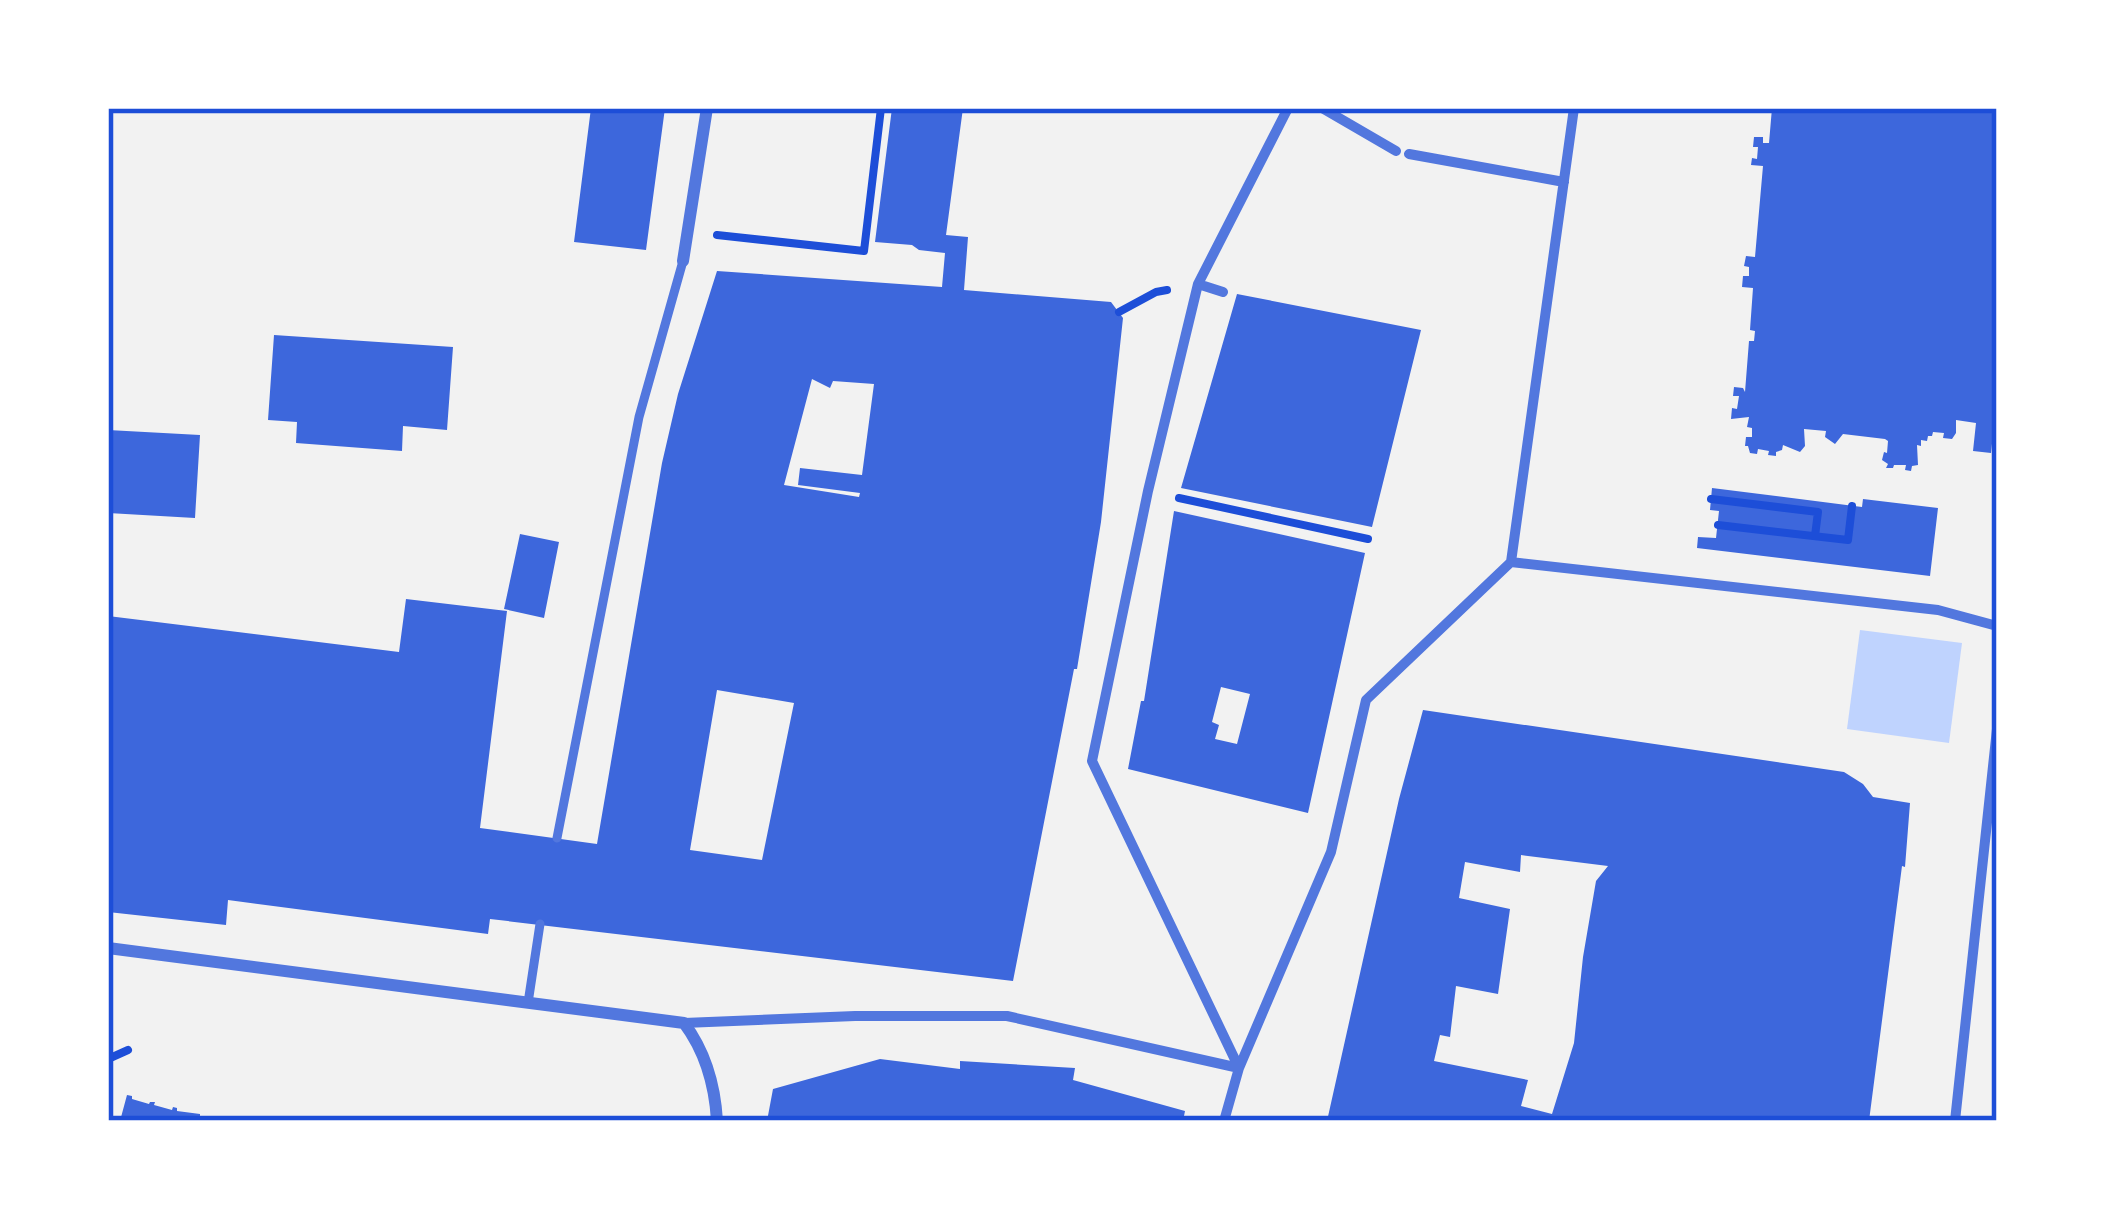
<svg xmlns="http://www.w3.org/2000/svg" width="2105" height="1229" viewBox="0 0 2105 1229" font-family="Signika,sans-serif">
	<style>
		.water { fill: #bfd3fe }
		.building { fill: #3d67dc; fill-rule: evenodd }
		.lines { fill: none; stroke-linecap: round; stroke-linejoin: round }
		.path { stroke: #1d4ed8; stroke-width: 8 }
		.service { stroke: #5277de; stroke-width: 9 }
		.pedestrian { stroke: #5277de; stroke-width: 10 }
		.minor { stroke: #5277de; stroke-width: 12 }
		.neatline { fill: none; stroke: #1d4ed8; stroke-width: 4.5 }
	</style>
	<rect width="100%" height="100%" fill="#f2f2f2"/>
	<path class="water" d="M1860,630L1962,643L1949,743L1847,729Z"/>
	<path class="building" d="M591,108H665L646,250L574,242Z
		M892,108H963L946,235L968,237L964,290L1111,302L1123,318L1101,522L1077,669H1074L1013,981L490,919L488,934L228,900L226,925L108,912V616L399,652L406,599L507,611L480,828L597,844L662,463L678,394L717,271L942,287L945,253L919,250L912,245L875,242ZM812,379L830,388L833,381L874,384L862,475L800,468L798,485L860,493L859,497L784,485ZM717,690L794,703L762,860L690,850Z
		M1772,108H1997V426L1994,425L1991,453L1973,451L1976,423L1956,420V433L1952,439L1943,438L1944,433L1933,432L1932,436H1928L1927,441L1921,440V446L1917,445L1918,465L1912,466L1911,471L1905,470L1906,465H1894L1893,468H1886L1888,464L1882,460L1884,452L1887,453L1888,441L1885,439L1843,434L1835,444L1825,437L1826,431L1804,429L1805,446L1800,452L1783,445L1782,450L1776,452V456L1768,455L1769,451L1758,449L1757,454L1750,453L1748,446H1745L1746,437H1752V428L1747,427L1749,417L1731,419L1732,408L1737,409L1739,396H1733L1734,387L1743,388L1745,392L1749,341H1754L1755,331L1750,330L1753,288L1742,287L1743,276H1749V267L1744,266L1746,256L1755,257L1763,166L1751,165L1752,158L1757,159L1758,147H1753L1754,137H1763V143H1769Z
		M1237,294L1421,330L1372,527L1181,488Z
		M274,335L453,347L447,430L403,426L402,451L296,443L297,422L268,420Z
		M108,430L200,435L195,518L108,513Z
		M1712,488L1862,507L1863,499L1938,508L1930,576L1697,548L1698,537L1716,538L1719,511L1710,510Z
		M1174,511L1365,553L1308,813L1128,769L1141,701H1144ZM1221,687L1250,694L1237,744L1215,739L1219,725L1212,722Z
		M520,534L559,542L544,618L504,609Z
		M1423,710L1844,772L1863,784L1873,797L1910,803L1905,867L1902,866L1869,1121H1327L1399,799ZM1521,855L1608,866L1596,881L1583,957L1574,1043L1552,1114L1521,1106L1528,1080L1434,1061L1440,1035L1450,1037L1456,986L1498,994L1510,909L1459,898L1465,862L1520,872Z
		M880,1059L960,1069V1061L1075,1068L1073,1080L1185,1111L1183,1121H767L773,1089Z
		M127,1095L132,1096V1099L149,1104L150,1102H155L154,1105L172,1110L173,1107L177,1108V1111L200,1114V1117L210,1121H120Z"/>
	<g class="lines">
		<path class="path" d="M717,235L864,251L881,108
			M1119,312L1156,292L1167,290
			M1179,498L1368,539
			M1711,499L1818,512L1815,536
			M1718,525L1848,540L1852,506
			M108,1059L128,1050"/>
		<path class="service" d="M557,838L639,417L683,261
			M528,1003L540,924"/>
		<path class="pedestrian" d="M1322,108L1396,151
			M1574,108L1511,562L1938,610L1997,626
			M1409,154L1564,182
			M1198,284L1223,292
			M684,1023L855,1016H1007L1239,1068
			M1239,1068L1092,761L1148,491L1198,284L1288,108
			M1224,1121L1239,1068L1331,852L1366,700L1511,562
			M1955,1121L1997,729"/>
		<path class="minor" d="M683,261L707,108
			M108,948L684,1023C705,1051 715,1086 717,1121"/>
	</g>
	<rect width="2105" height="1229" fill="none" stroke="#ffffff" stroke-width="222"/>
	<rect x="111" y="111" width="1883" height="1007" class="neatline"/>
</svg>
